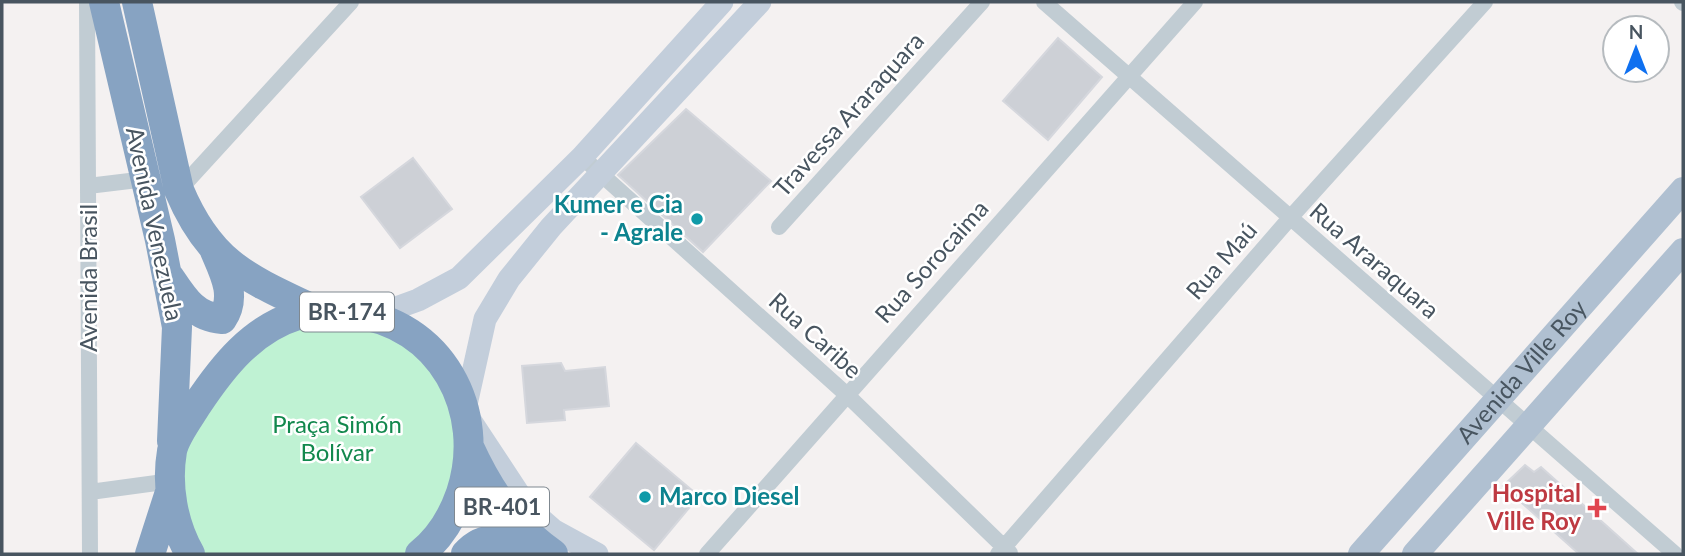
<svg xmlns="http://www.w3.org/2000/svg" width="1685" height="556" viewBox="0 0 1685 556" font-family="Lato,sans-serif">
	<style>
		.green { fill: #bff2d3 }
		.building { fill: #cdd0d6; stroke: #d5d7dd; stroke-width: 2 }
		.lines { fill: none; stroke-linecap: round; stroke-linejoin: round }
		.street { stroke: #c1ccd3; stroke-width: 16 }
		.secondary { stroke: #c3cedb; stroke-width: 23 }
		.primary { stroke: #b0c0d1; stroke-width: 26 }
		.highway { stroke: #87a3c2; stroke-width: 30 }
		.culture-dot { fill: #0f9aa8; stroke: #fff; stroke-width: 2.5 }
		.health-dot { fill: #e0444e; stroke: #fff; stroke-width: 2.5 }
		.labels { text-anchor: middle; stroke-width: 5; stroke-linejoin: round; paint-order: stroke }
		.shield { fill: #fff; stroke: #7f8890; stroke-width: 2 }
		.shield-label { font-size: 23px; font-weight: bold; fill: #485560 }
		.street-label { font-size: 24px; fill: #485560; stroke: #fff }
		.culture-label { font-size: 24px; font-weight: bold; fill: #0d838f; stroke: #fff; text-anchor: end }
		.park-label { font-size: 24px; fill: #12884d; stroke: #fff }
		.health-label { font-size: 24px; font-weight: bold; fill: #be3a42; stroke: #fff; text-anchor: end }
	</style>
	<rect width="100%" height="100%" fill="#f4f1f1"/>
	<path class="green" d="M333,322C349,324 367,325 382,330C441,351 476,442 451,499C442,518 421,537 408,554H203C190,528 173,499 177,469C179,445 226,370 244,354C268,334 304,328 333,322Z"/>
	<path class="building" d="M1058,38L1102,77L1048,140L1003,101Z
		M686,109L771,181L703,252L618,175Z
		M413,158L452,209L400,248L361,197Z
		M561,363L565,371L605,367L609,406L564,410L565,420L527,423L522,366Z
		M636,443L699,496L654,550L590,497Z
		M1525,465L1534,472L1541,467L1638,554H1579L1503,486Z"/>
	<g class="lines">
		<path class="street" d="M87,2L90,554
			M1044,2L1675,554
			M1682,2L1683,3
			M582,157L846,394L1010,553
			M88,186L146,179
			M179,190L351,2
			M779,227L982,2
			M90,492L171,481
			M707,554L1195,2
			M998,554L1290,218L1485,2"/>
		<path class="secondary" d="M374,316L418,300L459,278L582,157L722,2
			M465,409L485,319L509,279L551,227L760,2
			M468,417L528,508L553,530L597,554"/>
		<g class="primary">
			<path id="s1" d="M1361,554L1683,190"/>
			<path d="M1415,554L1683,251"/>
		</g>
		<path class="highway" d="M104,2L160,240L177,327L172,441
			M137,2L179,190C210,264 247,278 317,311
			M170,278C184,299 195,317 222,319C237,297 225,274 215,251
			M469,447C489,491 513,526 553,554
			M150,554L169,495
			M190,554C173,524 166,486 172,451C175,436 189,418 197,405C223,366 252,329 298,315C317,309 332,311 351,313C441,322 488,411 461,493C453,516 439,539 420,554
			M466,554C487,530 515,541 541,552"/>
	</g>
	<g class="culture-dot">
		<circle cx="697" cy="219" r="7"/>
		<circle cx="645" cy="497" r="7"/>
	</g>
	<path class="health-dot" d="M1593.5 497.5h7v7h7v7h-7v7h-7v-7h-7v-7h7z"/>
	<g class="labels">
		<g class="shield">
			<rect x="300" y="292.5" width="94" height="39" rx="5"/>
			<rect x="455" y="487.5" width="94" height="39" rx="5"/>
		</g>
		<g class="shield-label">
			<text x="347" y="320">BR-174</text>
			<text x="502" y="515">BR-401</text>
		</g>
		<g class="street-label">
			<text transform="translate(849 115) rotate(-48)" y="8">Travessa Araraquara</text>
			<text transform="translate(154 224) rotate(78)" y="8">Avenida Venezuela</text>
			<text transform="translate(1222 261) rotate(-49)" y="8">Rua Maú</text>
			<text transform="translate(1374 261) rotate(41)" y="8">Rua Araraquara</text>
			<text transform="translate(932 262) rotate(-48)" y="8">Rua Sorocaima</text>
			<text transform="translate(89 278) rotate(-90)" y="8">Avenida Brasil</text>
			<text transform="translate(815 336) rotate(42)" y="8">Rua Caribe</text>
			<text dy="8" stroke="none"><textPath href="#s1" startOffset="243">Avenida Ville Roy</textPath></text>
		</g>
		<g class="culture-label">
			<text x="683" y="213">Kumer e Cia<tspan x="683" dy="28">- Agrale</tspan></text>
			<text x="659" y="505" text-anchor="start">Marco Diesel</text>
		</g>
		<g class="park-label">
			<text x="337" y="433">Praça Simón<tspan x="337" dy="28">Bolívar</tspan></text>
		</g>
		<g class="health-label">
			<text x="1581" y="502">Hospital<tspan x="1581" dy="28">Ville Roy</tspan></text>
		</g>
	</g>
	<rect width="1685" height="556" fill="none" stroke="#485560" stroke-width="7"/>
	<g transform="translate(1636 49)"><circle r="33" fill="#ffffff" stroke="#b6bbbf" stroke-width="2"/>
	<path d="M0-5L12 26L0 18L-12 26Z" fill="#0f70f0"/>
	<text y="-10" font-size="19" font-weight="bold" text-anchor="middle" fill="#485560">N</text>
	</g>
</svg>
